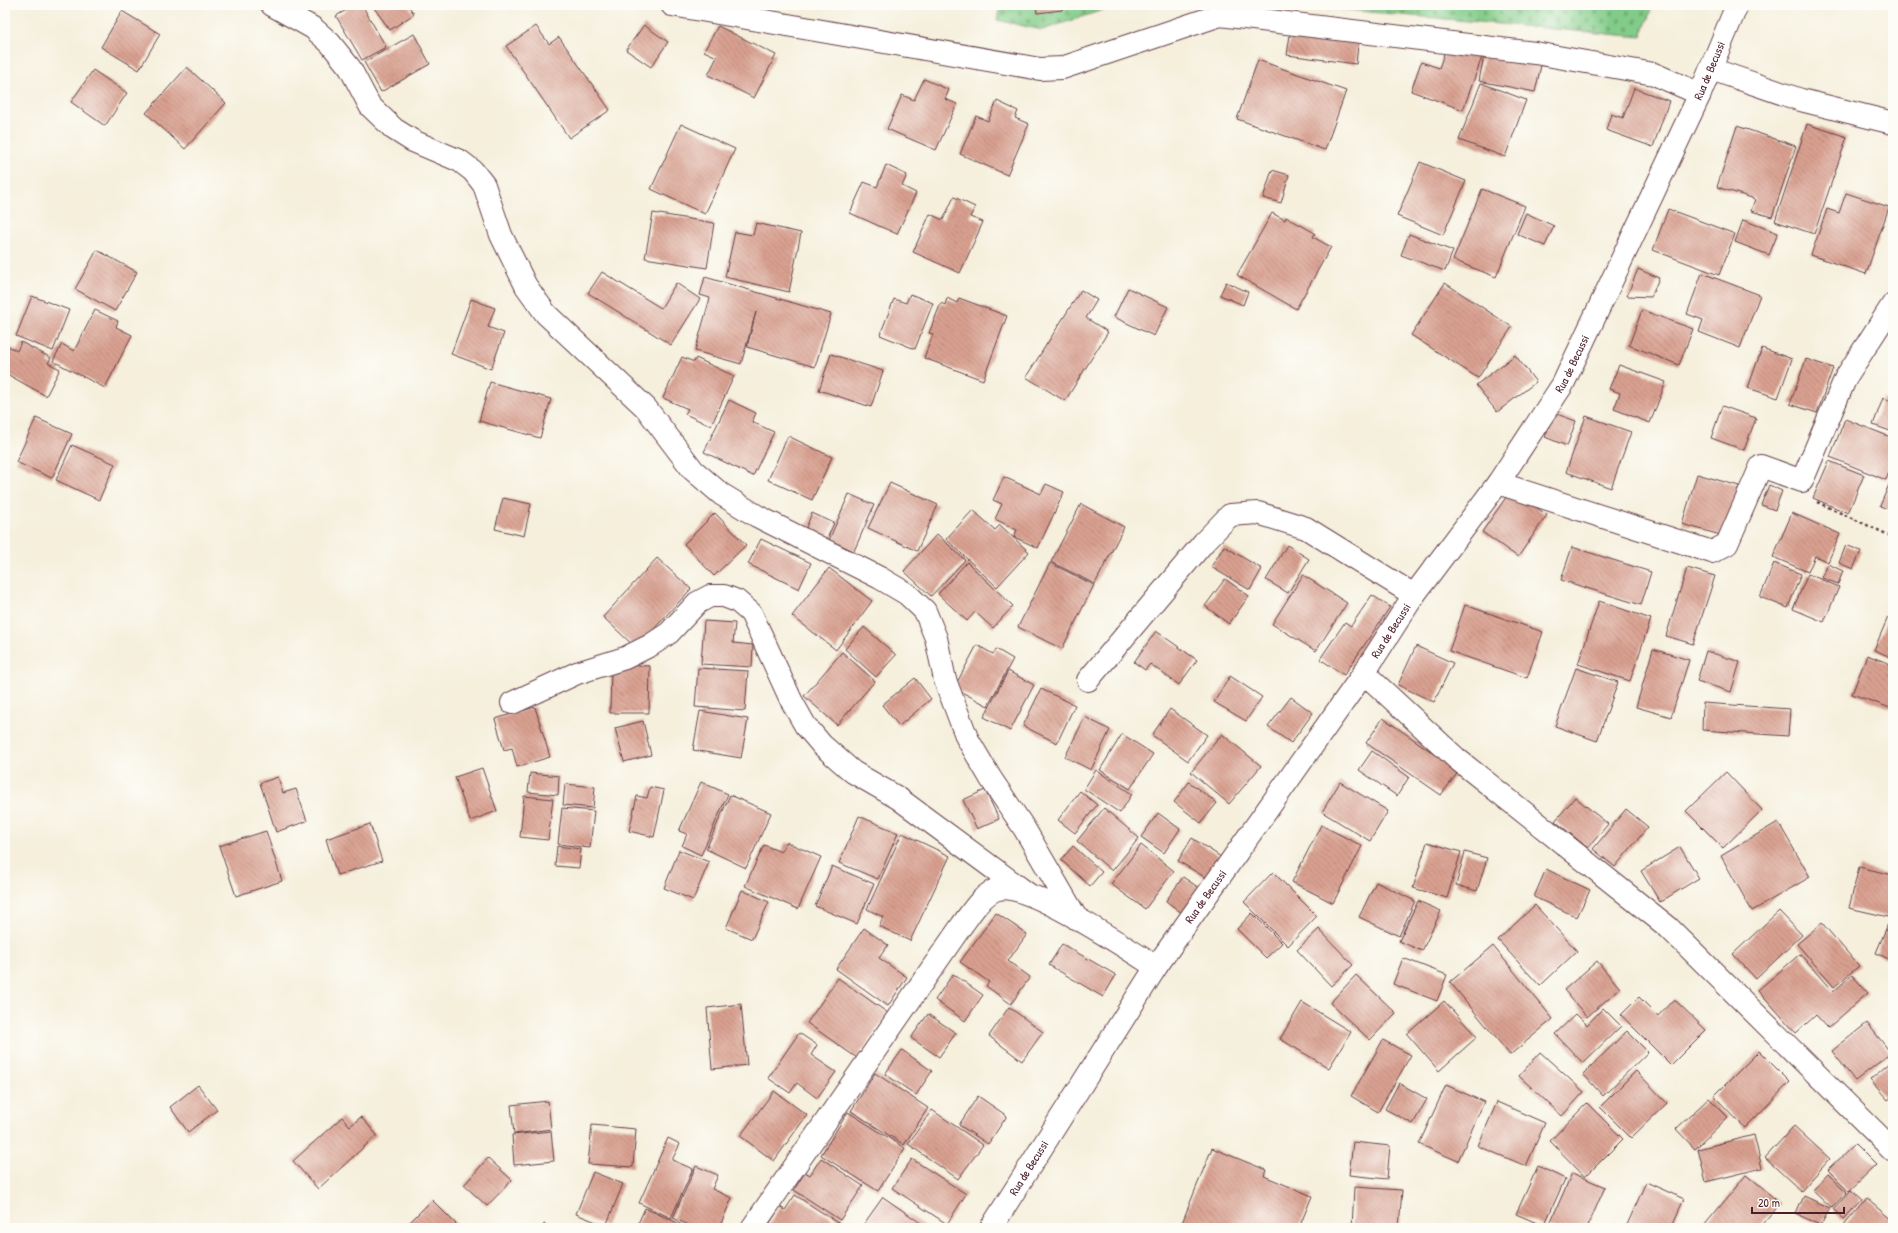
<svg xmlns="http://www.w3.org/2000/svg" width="1898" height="1233" viewBox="0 0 1898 1233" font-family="'Patrick Hand',sans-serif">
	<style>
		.cemetery { fill: url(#cemetery-stones); stroke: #66765a }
		.building { fill: url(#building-back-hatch) }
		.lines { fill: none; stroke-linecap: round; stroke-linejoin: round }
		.minor-casing { stroke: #643e46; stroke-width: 24 }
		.tertiary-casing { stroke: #643e46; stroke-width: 24 }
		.path { stroke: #643e46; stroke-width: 2.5; stroke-dasharray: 3 3; stroke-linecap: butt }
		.minor { stroke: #fff; stroke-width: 22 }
		.tertiary { stroke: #fff; stroke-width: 22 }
		.labels { text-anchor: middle; stroke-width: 4; stroke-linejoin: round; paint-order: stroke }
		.street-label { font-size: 12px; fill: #4a1f2b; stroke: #fdfcf7 }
	</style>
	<defs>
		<pattern id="cemetery-stones" width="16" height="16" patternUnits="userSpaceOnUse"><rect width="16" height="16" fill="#82cc89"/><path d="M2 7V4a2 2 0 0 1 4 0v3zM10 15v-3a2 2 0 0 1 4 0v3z" fill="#72af76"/></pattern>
		<pattern id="building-back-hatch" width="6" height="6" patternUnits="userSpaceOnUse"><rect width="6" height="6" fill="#d9a090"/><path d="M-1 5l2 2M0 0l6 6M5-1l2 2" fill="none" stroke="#b28276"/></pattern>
	</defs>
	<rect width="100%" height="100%" fill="#fdfcf7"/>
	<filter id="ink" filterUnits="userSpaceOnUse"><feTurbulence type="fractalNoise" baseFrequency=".025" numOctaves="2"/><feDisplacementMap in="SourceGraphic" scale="8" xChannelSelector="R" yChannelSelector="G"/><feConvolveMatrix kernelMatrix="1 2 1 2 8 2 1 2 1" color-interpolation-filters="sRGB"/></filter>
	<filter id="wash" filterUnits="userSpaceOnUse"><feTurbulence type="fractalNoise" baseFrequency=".012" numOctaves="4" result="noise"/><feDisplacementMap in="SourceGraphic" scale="16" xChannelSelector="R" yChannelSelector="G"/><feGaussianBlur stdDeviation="0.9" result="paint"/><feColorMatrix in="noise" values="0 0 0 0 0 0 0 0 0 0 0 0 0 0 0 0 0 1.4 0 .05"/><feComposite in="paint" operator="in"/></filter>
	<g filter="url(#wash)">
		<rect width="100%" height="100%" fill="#f5efdc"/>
		<path class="cemetery" d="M1000,5H1118L1042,30L997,20Z
			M1293,5H1653L1641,37Z"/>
		<g id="blocks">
			<path class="building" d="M355,5H362L386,47L362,60L336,16Z
				M372,5H408L414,14L390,30Z
				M1036,5H1062V10L1037,13Z
				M122,11L160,34L139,70L101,47Z
				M644,25L668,42L651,67L626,50Z
				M536,26L549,44L559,37L610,110L569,138L506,46Z
				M718,26L776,55L754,98L708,75L717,57L704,51Z
				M1291,28L1359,36L1356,64L1287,55Z
				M414,34L430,64L381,92L364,62Z
				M1447,45L1482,57L1463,110L1411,91L1421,62L1439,68Z
				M1485,50L1542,61L1535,92L1479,81Z
				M1258,60L1346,91L1325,150L1237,119Z
				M187,67L226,103L185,149L146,113Z
				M93,70L127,93L105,126L71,102Z
				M924,79L949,90L945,99L957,104L936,150L887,129L902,95L914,100Z
				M1481,83L1526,100L1505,157L1459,140Z
				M1634,88L1669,101L1653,147L1606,130L1611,114L1623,118Z
				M997,101L1018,111L1015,118L1029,124L1007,175L960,154L976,116L988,121Z
				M681,124L735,149L705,214L651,189Z
				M1807,124L1847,137L1814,234L1775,221Z
				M1737,126L1796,146L1772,217L1751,211L1755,199L1717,187Z
				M1420,162L1466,181L1443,235L1397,216Z
				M886,165L907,175L902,186L916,193L897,234L850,213L864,182L877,187Z
				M1272,170L1289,175L1281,203L1263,198Z
				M1482,189L1525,206L1496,277L1453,260Z
				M1846,193L1889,207L1866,274L1811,255L1827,209L1839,213Z
				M954,197L975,207L970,217L983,222L960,273L913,252L930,214L943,220Z
				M1668,209L1735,234L1719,275L1653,250Z
				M653,213L714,223L707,268L645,258Z
				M1272,213L1285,220L1286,217L1315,233L1313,237L1331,247L1296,309L1237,275Z
				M1526,213L1554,226L1545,246L1517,234Z
				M1743,220L1778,233L1769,255L1735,242Z
				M756,223L801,233L789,292L725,277L735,232L753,235Z
				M1409,234L1453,251L1445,271L1401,255Z
				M97,250L137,272L115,311L75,289Z
				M1638,269L1659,278L1651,297L1627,296Z
				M602,272L661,308L676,283L700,299L671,345L588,293Z
				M1702,273L1760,295L1740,348L1699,332L1703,320L1687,314Z
				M705,277L831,314L815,367L747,347L756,312L741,364L695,351L710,298L700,295Z
				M1226,282L1248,292L1243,305L1220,295Z
				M1445,283L1512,327L1478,378L1411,335Z
				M1128,288L1168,307L1154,336L1114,317Z
				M1081,290L1097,300L1086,318L1108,332L1065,401L1026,377Z
				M910,294L933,303L915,349L880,335L894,299L906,303Z
				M32,296L69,310L53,351L16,336Z
				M947,298L957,303L959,298L1007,316L983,380L924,358L933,334L929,333L941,303L945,305Z
				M471,299L495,308L488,327L504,333L491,369L451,354Z
				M95,310L118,321L116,327L132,335L105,388L53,361L62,344L74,351Z
				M1642,310L1693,329L1679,365L1629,345Z
				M21,342L51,358L48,363L60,369L46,396L5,373L8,366L5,364V353L8,346L17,351Z
				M1762,348L1792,359L1778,398L1748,388Z
				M831,354L883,371L871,407L819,390Z
				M1515,355L1536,382L1497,412L1476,385Z
				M682,357L694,362L696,358L734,376L711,426L685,414L688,409L663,398Z
				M1806,359L1833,368L1817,413L1790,404Z
				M1619,365L1666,382L1650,423L1614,409L1620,393L1609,389Z
				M490,382L551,399L540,438L479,421Z
				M1883,398L1892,401L1893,398V432L1873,425Z
				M729,400L756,413L752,422L774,432L753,476L704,452Z
				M1722,406L1756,418L1744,450L1711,438Z
				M1554,413L1576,421L1567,446L1545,437Z
				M1586,416L1631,432L1611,488L1566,472Z
				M36,418L72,434L52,478L16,462Z
				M1845,419L1893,438V462L1886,480L1830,457Z
				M788,436L832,457L812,500L768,480Z
				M72,445L115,464L99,500L56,480Z
				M1829,461L1864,475L1848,513L1813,498Z
				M1697,474L1739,486L1724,536L1682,524Z
				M1893,475V511L1880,506Z
				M1004,477L1041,494L1046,484L1064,492L1038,548L1014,537L1017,530L995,519L1002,504L993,500Z
				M890,483L938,505L917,551L868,528Z
				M1769,485L1782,491L1775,510L1761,505Z
				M1511,490L1547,515L1518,557L1482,532Z
				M849,494L874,505L854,551L829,540Z
				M503,498L531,504L524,536L495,529Z
				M1081,504L1124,527L1095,584L1051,562Z
				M973,510L995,530L1000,525L1029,552L997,587L946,539Z
				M715,513L746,545L714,576L684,544Z
				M812,513L834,523L827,539L805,530Z
				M1792,513L1840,534L1828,562L1815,556L1808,572L1773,557Z
				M937,534L965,560L931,596L904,571Z
				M761,539L811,563L799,589L748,564Z
				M1287,545L1309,559L1288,593L1266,580Z
				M1846,545L1861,551L1853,569L1839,563Z
				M1224,546L1262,569L1250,590L1211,567Z
				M1572,547L1651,572L1641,605L1561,580Z
				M657,558L691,589L636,648L603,617Z
				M967,562L1013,606L993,628L975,612L967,621L938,594Z
				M1050,563L1094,585L1062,649L1018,627Z
				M1774,563L1801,574L1788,608L1760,597Z
				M1828,564L1843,571L1838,584L1822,578Z
				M829,568L872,601L836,650L792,616Z
				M1687,568L1715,576L1693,644L1666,636Z
				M1808,574L1839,587L1824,622L1793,609Z
				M1303,575L1347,603L1316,651L1272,624Z
				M1225,579L1249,596L1229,624L1205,606Z
				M1372,595L1390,607L1344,675L1320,659L1345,622L1351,626Z
				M1599,601L1651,619L1630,681L1578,664Z
				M1465,605L1543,632L1527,678L1449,651Z
				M1888,617L1893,619V658L1874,650Z
				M704,621L735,623L733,643L753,645L752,667L701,664Z
				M864,627L896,655L876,677L845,649Z
				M1156,631L1197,660L1179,685L1150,664L1145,670L1134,662Z
				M977,645L993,654L996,649L1013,659L988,706L954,688Z
				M1416,646L1453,663L1434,702L1398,685Z
				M1653,649L1689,660L1671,717L1636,707Z
				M1706,651L1740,662L1731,692L1697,681Z
				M842,652L875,681L837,725L804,696Z
				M1867,655L1893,665V709L1852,694Z
				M611,665L650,666L649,713H610Z
				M698,668L748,671L745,711L695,707Z
				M1576,668L1618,682L1597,741L1555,726Z
				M1008,671L1034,685L1010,731L984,717Z
				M1230,676L1262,697L1246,721L1214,702Z
				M915,678L931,699L899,726L882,705Z
				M1041,689L1075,705L1057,743L1023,726Z
				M1291,697L1313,713L1291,743L1268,727Z
				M1703,703L1790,709L1788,736L1702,730Z
				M535,707L550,757L517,767L512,748L504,750L495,719Z
				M1170,709L1207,735L1188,761L1152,735Z
				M700,711L748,719L741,758L693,750Z
				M1085,717L1110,730L1091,770L1065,757Z
				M1383,718L1459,771L1441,795L1366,743Z
				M643,721L651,755L624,762L615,728Z
				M1122,734L1153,754L1130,789L1100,770Z
				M1222,734L1261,766L1229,804L1191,772Z
				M1372,751L1409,777L1397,796L1359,770Z
				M482,768L497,811L470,821L455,777Z
				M1096,770L1132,794L1120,813L1084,789Z
				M1726,772L1762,810L1723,848L1686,811Z
				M530,773L559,776L558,795L528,792Z
				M278,777L283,793L296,789L307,821L276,832L260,783Z
				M701,782L728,794L701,855L682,846L687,834L679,831Z
				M1189,782L1217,803L1201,823L1174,802Z
				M1340,782L1388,811L1370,841L1322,812Z
				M565,784L595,787L593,808L563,805Z
				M650,787L664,790L654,837L629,831L637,796L647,798Z
				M985,790L999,819L977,829L963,800Z
				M1080,791L1097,805L1075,833L1058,820Z
				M730,795L771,813L746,868L706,849Z
				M524,796L553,799L548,840L520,837Z
				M1575,797L1608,824L1588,848L1555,821Z
				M562,808L594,811L590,848L558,844Z
				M1104,808L1139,838L1112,871L1077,841Z
				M1626,809L1648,827L1615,867L1593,849Z
				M1158,813L1180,829L1164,853L1141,837Z
				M859,816L898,833L878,879L839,863Z
				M1778,822L1810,877L1752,911L1721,856Z
				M370,824L382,861L337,875L326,839Z
				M1321,825L1362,846L1333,903L1292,882Z
				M266,831L282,881L236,896L219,846Z
				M902,833L950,856L910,941L879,926L883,917L867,909Z
				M1192,838L1224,859L1211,881L1178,861Z
				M786,842L821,857L798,909L745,886L764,845L781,852Z
				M1427,842L1461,852L1447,898L1413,888Z
				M1141,845L1174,871L1145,909L1111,884Z
				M557,846L581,849L579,868L555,866Z
				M1073,846L1102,872L1090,886L1061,860Z
				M1680,847L1699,878L1660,902L1641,871Z
				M679,850L709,862L693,900L664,888Z
				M1465,852L1487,858L1477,891L1456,885Z
				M832,866L874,884L857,924L815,906Z
				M1859,867L1893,875V918L1849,908Z
				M1546,869L1590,890L1577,917L1534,897Z
				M1273,872L1317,916L1288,946L1244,902Z
				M1183,877L1205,892L1187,917L1166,901Z
				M1376,882L1415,901L1399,936L1359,917Z
				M742,890L769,902L752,939L726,928Z
				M1418,901L1441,911L1422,951L1399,941Z
				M1535,905L1577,951L1540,986L1498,940Z
				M1779,911L1802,935L1756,979L1733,954Z
				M996,913L1027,934L1008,961L1030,977L1011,1004L986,986L989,982L960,962Z
				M1252,913L1282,943L1266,958L1237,929Z
				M1822,923L1859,966L1834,987L1797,944Z
				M1888,924L1893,926V961L1876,953Z
				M864,928L888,945L879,958L907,977L888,1006L836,969Z
				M1319,929L1353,965L1331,986L1297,950Z
				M1062,944L1116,975L1103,997L1049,965Z
				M1493,946L1553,1019L1510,1055L1450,982Z
				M1800,954L1833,992L1852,975L1868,993L1828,1028L1816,1015L1796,1033L1758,990Z
				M1403,958L1447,975L1437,1001L1393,984Z
				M1597,961L1620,988L1587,1017L1564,990Z
				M953,974L983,995L965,1021L935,1000Z
				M1356,975L1396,1013L1370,1040L1330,1003Z
				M838,978L888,1013L857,1058L807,1023Z
				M1639,997L1658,1016L1674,999L1706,1030L1671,1065L1621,1015Z
				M1444,1001L1477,1037L1439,1071L1407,1034Z
				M1302,1002L1351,1032L1329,1068L1280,1039Z
				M741,1004L747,1065L712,1069L707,1008Z
				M1009,1007L1043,1032L1022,1061L989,1036Z
				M1603,1008L1621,1026L1583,1063L1555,1034L1576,1014L1587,1025Z
				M928,1014L956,1033L939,1057L911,1038Z
				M1867,1023L1891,1053L1855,1081L1832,1051Z
				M1627,1031L1648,1052L1603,1096L1583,1074Z
				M799,1033L817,1045L811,1055L836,1072L817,1098L797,1083L790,1093L768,1078Z
				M1383,1040L1411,1055L1378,1112L1351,1096Z
				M902,1050L932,1071L916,1095L885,1074Z
				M1759,1051L1790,1082L1745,1128L1714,1096Z
				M1540,1052L1584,1092L1562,1116L1519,1076Z
				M1893,1060V1096L1888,1100L1870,1080Z
				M1636,1071L1667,1103L1631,1138L1600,1107Z
				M875,1073L928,1108L904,1145L851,1111Z
				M1399,1083L1427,1099L1413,1124L1385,1109Z
				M198,1085L217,1110L188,1132L170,1107Z
				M1446,1085L1484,1102L1458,1161L1419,1144Z
				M774,1091L807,1115L774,1161L740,1136Z
				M978,1096L1007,1116L988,1144L959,1125Z
				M1709,1098L1728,1117L1695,1149L1676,1129Z
				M548,1101L551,1129L514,1134L511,1105Z
				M1497,1102L1545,1123L1526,1166L1478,1146Z
				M1587,1103L1623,1139L1585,1177L1550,1141Z
				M932,1110L983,1145L958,1179L908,1144Z
				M848,1112L905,1148L878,1191L821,1155Z
				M342,1117L350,1126L361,1117L377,1135L318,1189L293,1161Z
				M592,1125L636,1129L633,1167L588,1164Z
				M1794,1126L1830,1159L1801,1191L1765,1158Z
				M551,1131L554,1161L514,1165L512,1135Z
				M1754,1135L1762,1168L1706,1182L1698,1149Z
				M668,1138L680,1144L672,1160L693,1169L671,1218L639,1203Z
				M1353,1142L1390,1146L1387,1179L1349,1175Z
				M1855,1144L1876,1165L1849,1191L1828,1170Z
				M1212,1148L1266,1170L1264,1176L1312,1196L1299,1228H1180Z
				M488,1158L512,1180L487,1206L464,1185Z
				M821,1158L863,1186L840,1220L794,1190L805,1172L810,1175Z
				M912,1159L966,1194L947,1224L892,1188Z
				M696,1166L718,1175L712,1189L732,1198L719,1228H695L673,1218Z
				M1538,1166L1565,1179L1544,1226L1516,1214Z
				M593,1172L623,1184L606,1226L576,1214Z
				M1572,1173L1605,1187L1587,1228H1548Z
				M1828,1174L1847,1192L1832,1208L1813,1190Z
				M1746,1175L1780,1203L1759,1228H1704L1703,1227Z
				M1646,1182L1684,1199L1671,1228H1633L1627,1225Z
				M1354,1187L1402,1190L1399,1228H1352Z
				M1851,1190L1862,1200L1844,1220L1833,1210Z
				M795,1195L840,1224L838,1228H772L768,1226L780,1207L785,1210Z
				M1804,1196L1830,1208L1821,1225L1796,1214Z
				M883,1197L928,1228H861Z
				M1867,1198L1893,1220V1228H1842Z
				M432,1200L460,1228H404Z
				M645,1208L689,1228H636Z
				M544,1224L554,1228H543Z"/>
		</g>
	</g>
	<g filter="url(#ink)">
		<use href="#blocks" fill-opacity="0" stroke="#643e46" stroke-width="1"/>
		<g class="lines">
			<defs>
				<path id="minor" d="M272,5L313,28L330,43L350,68L370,106L394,129L413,141L460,161L473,171L484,185L501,235L526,286L546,314L646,408L693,470L721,494L757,516L880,578L907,594L925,611L936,638L945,680L967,738L991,779L1024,828L1077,919
					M672,5L1040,69L1062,68L1220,15L1535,53L1654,74L1700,94
					M1711,69L1801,100L1893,123
					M1498,483L1712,552L1727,544L1761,466L1802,481L1846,377L1893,304
					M1364,673L1457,759L1668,927L1893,1150
					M1088,680L1204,542L1230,515L1258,513L1306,528L1414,595
					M512,703L577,673L625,658L651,645L669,633L697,603L710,596H724L737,601L751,613L791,700L805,725L822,745L853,772L898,798L1028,894
					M752,1228L962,925C971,913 983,893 998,889C1028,882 1128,949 1156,967"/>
				<g id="tertiary">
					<path id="s1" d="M991,1228L1156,967L1364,673L1414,595L1498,483L1563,384L1700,94L1737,5"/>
				</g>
			</defs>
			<use href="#minor" class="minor-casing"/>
			<use href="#tertiary" class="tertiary-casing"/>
			<path class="path" d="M1817,502L1893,537"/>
			<use href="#minor" class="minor"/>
			<use href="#tertiary" class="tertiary"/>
		</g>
	</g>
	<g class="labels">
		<g class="street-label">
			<text dy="4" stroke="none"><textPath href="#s1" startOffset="1366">Rua de Becussi</textPath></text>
			<text dy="4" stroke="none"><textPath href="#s1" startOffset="1042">Rua de Becussi</textPath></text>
			<text dy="4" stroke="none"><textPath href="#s1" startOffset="719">Rua de Becussi</textPath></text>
			<text dy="4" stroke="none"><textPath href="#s1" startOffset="395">Rua de Becussi</textPath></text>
			<text dy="4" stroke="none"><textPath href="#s1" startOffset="71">Rua de Becussi</textPath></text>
		</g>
	</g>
	<rect width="1898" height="1233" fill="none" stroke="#fdfcf7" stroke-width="20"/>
	<path d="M1752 1207v6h92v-6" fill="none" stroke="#4a1f2b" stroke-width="2"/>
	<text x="1758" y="1207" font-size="12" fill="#4a1f2b" stroke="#fdfcf7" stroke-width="3" paint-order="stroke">20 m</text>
</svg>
